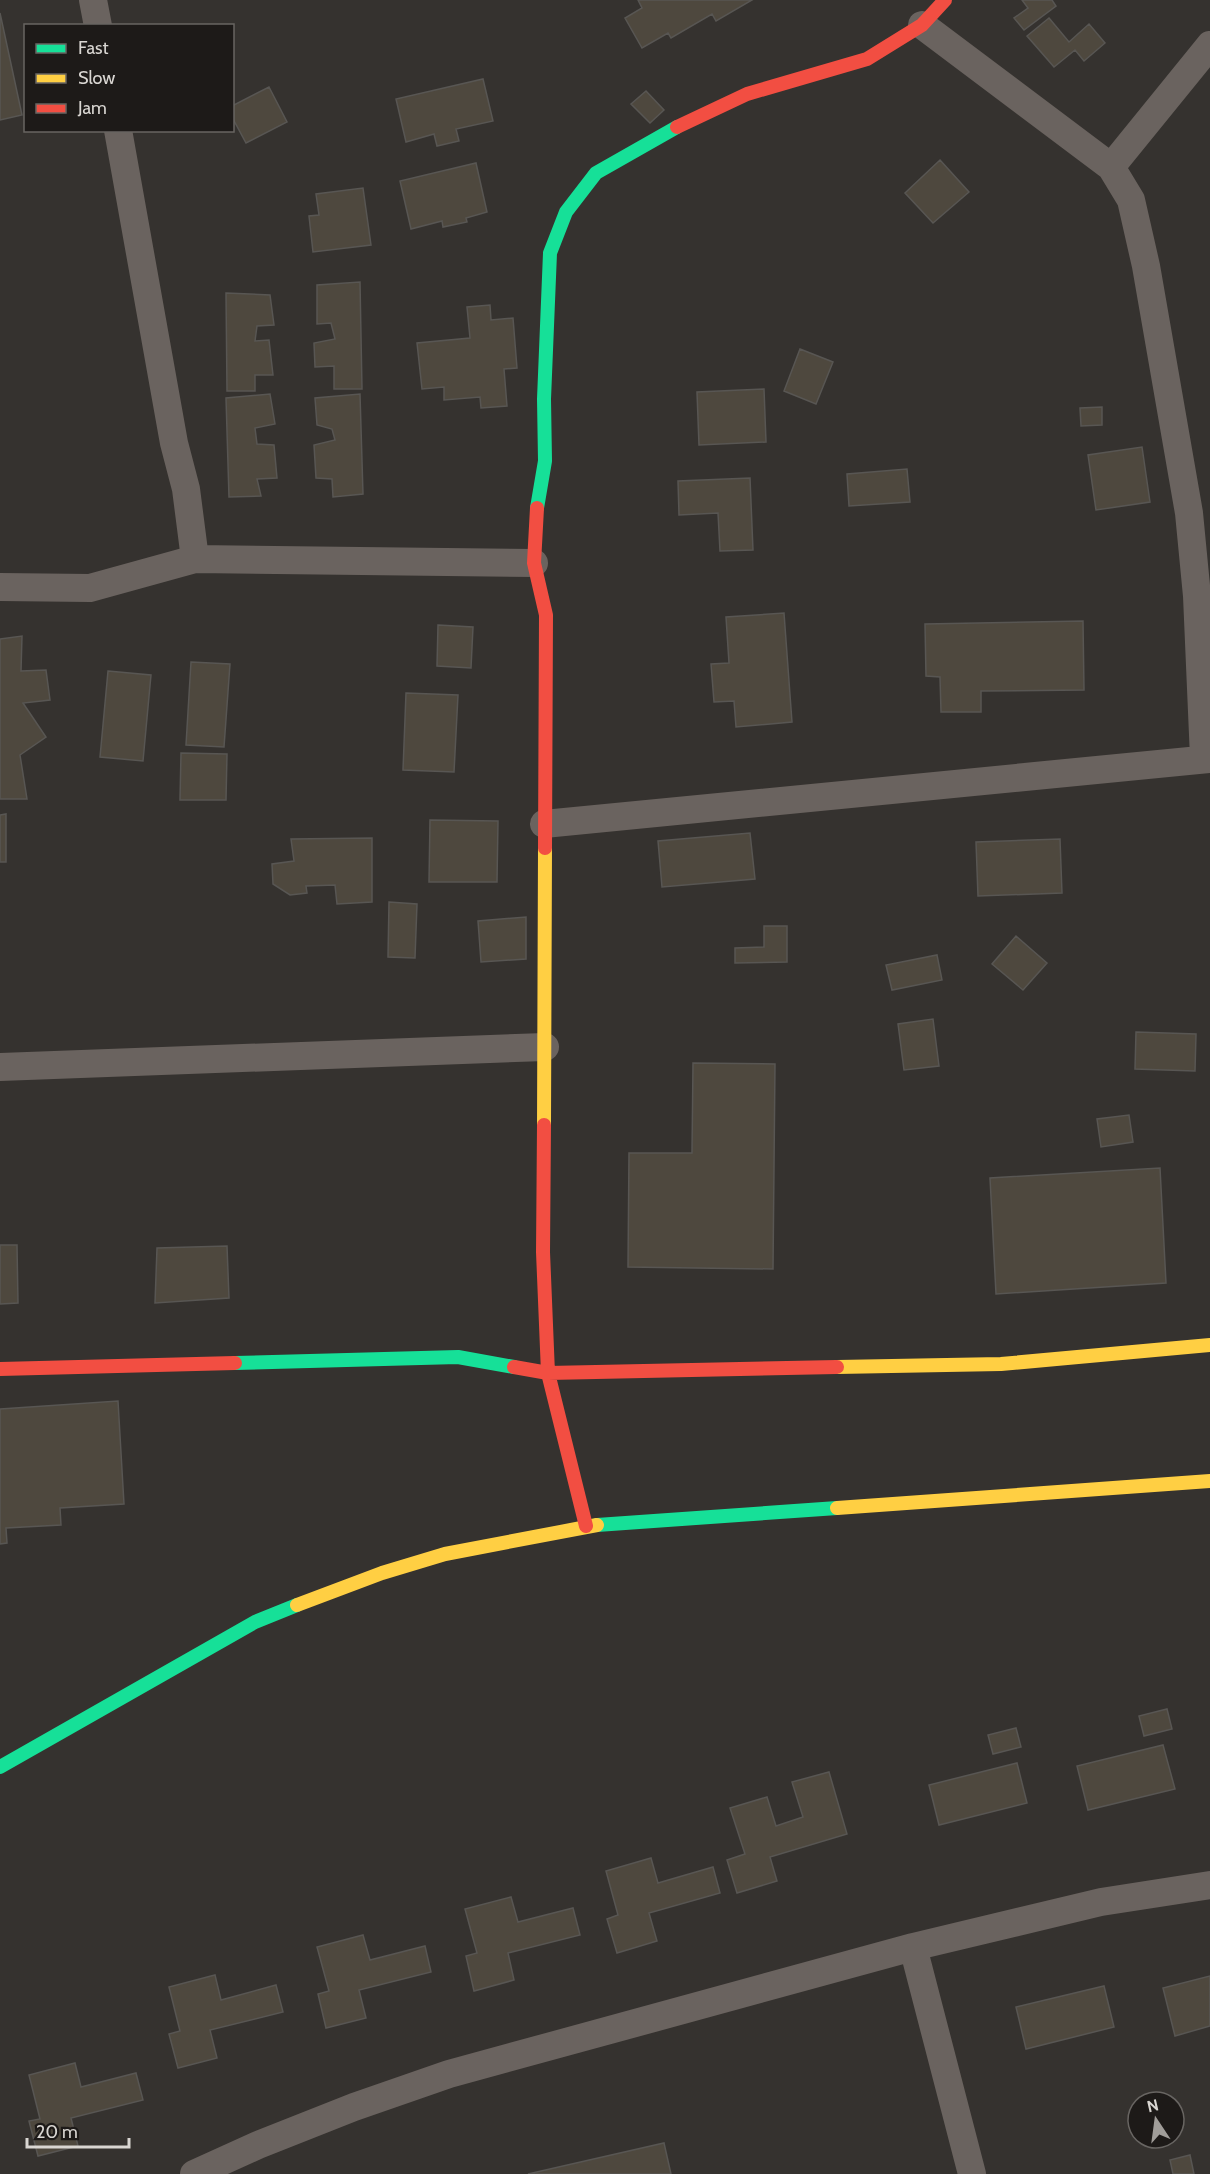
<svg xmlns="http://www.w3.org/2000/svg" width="1210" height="2174" viewBox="0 0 1210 2174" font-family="Cabin,sans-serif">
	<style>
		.building { fill: #4e483e; stroke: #585653; stroke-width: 1.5 }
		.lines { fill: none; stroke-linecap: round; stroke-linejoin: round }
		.street { stroke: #6a635f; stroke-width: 28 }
		.fast { stroke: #16e098; stroke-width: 14 }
		.slow { stroke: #ffcf43; stroke-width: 14 }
		.jam { stroke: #f24e42; stroke-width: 14 }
	</style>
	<rect width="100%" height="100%" fill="#35322f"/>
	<path class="building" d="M638,0H752L716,21L712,14L671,38L668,33L642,48L625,18L642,8Z
		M1022,0H1052L1056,6L1024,30L1014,18L1028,8Z
		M0,13L22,115L0,120Z
		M1049,18L1069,42L1089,24L1105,43L1084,61L1075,50L1054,67L1027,36Z
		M483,79L493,121L456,129L459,141L437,146L434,134L406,142L396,99Z
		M269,87L287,122L246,143L232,117V106Z
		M646,91L664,110L650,123L631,104Z
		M940,160L969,192L933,223L905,193Z
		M476,163L487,212L466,218L467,222L443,227L442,221L411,229L400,181Z
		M363,188L371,245L313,252L309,216L319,215L316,194Z
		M360,282L362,389H334V366L315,367L314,343L335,339L331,323L317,324V285Z
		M226,293L270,295L274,325L257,326L255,341L269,340L273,375H255V391H227Z
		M490,305L491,320L513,318L517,368L504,369L507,406L481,408L480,397L444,400V387L422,389L417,343L470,338L467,307Z
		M800,349L833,362L816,404L784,391Z
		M764,389L766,442L699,445L697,392Z
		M270,394L275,424L255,428L257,444L274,445L277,478L257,479L261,496L229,497L226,398Z
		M360,394L363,494L333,497L332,479L316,478L314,445L335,440L332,429L317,425L315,398Z
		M1102,407V425L1081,426L1080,408Z
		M1142,447L1150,502L1096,510L1088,455Z
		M907,469L910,502L849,506L847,474Z
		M750,478L753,550L720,551L718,513L679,515L678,481Z
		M784,613L792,722L736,727L734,701L714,702L711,664L729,663L726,617Z
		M1083,621L1084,690L981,691V712H941L940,677L926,676L925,624Z
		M438,625L473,627L471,668L437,666Z
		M22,636L21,671L46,670L50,700L23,703L46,737L20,755L27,799H0V639Z
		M191,662L230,664L224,747L186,745Z
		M108,671L151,675L143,761L100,757Z
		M406,693L458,695L454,772L403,770Z
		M181,753L227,754L226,800H180Z
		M6,814V862H0V815Z
		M430,820L498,821L497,882H429Z
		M750,833L755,879L662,887L658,841Z
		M372,838V902L337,904L335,885L306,886L307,893L290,895L273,884L272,864L294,861L291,839Z
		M1060,839L1062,893L978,896L976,842Z
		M389,902L417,904L415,958L388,957Z
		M526,917V959L481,962L478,921Z
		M764,926H787V962L735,963V948L764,947Z
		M1016,936L1047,963L1023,990L992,964Z
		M937,955L942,980L892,990L886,965Z
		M933,1019L939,1066L904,1070L898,1024Z
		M1136,1032L1196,1034L1195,1071L1135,1069Z
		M693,1063L775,1064L773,1269L628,1267L629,1153H692Z
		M1129,1115L1133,1142L1101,1147L1097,1119Z
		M1160,1168L1166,1283L996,1294L990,1178Z
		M0,1245H17L18,1303L0,1304Z
		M227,1246L229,1298L155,1303L157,1248Z
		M118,1401L124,1504L60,1508L61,1525L6,1528L7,1543L0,1544V1409Z
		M1167,1709L1172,1729L1144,1736L1139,1716Z
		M1016,1728L1021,1747L993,1754L988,1735Z
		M1163,1745L1175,1789L1088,1810L1077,1766Z
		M1017,1763L1027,1803L939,1825L929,1785Z
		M829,1772L847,1834L770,1857L777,1881L737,1893L727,1860L745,1854L730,1808L767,1797L776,1826L803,1817L792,1782Z
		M651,1858L658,1883L713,1867L720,1893L649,1913L657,1941L617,1953L607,1919L618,1915L606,1871Z
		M511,1897L518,1922L573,1908L580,1935L508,1953L514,1980L474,1991L466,1956L477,1953L465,1909Z
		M363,1935L370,1960L425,1946L431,1972L359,1990L366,2018L326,2028L318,1994L329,1991L317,1947Z
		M215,1975L221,2000L276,1985L283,2012L210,2030L217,2058L178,2068L169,2034L180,2031L169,1987Z
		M1210,1976V2026L1175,2036L1163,1988Z
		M1104,1986L1114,2027L1026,2049L1016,2007Z
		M75,2063L81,2087L136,2073L143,2100L71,2118L78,2146L38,2156L29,2121L40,2119L29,2075Z
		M664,2143L671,2174H528Z
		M1190,2155L1194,2174H1173L1170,2160Z"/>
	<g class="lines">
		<path class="street" d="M93,0L98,26
			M922,25L1111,167L1131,200L1146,266L1189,513L1197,596L1204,758
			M118,130L174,443L186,489L195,559
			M1111,167L1210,45
			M0,587L90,588L195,559L534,563
			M544,824L1210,759
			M0,1067L545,1047
			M913,1947L972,2174
			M194,2174L258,2145L354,2107L449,2074L913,1947L1101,1902L1210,1885"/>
		<path class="fast" d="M537,508L545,461L544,399L550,253L566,212L596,173L677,127
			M235,1363L458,1357L514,1367
			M597,1525L837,1508
			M0,1767L255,1622L297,1605"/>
		<path class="slow" d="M544,1125L545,848
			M837,1367L1001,1364L1210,1345
			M837,1508L1210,1481
			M297,1605L382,1573L445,1554L597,1525"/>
		<path class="jam" d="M677,127L747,94L867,59L922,25L945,0
			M537,508L534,563L546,615L545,848
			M544,1125L543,1252L548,1373L586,1526
			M514,1367L548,1373L837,1367
			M0,1369L235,1363"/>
	</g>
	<rect x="24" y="24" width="210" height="108" fill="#1d1a18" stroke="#686562" stroke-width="1.5"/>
	<rect x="36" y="44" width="30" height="9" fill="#16e098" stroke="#686562" stroke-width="1.5"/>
	<text x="78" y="54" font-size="18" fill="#d9d6d2">Fast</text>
	<rect x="36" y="74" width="30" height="9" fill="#ffcf43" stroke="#686562" stroke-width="1.5"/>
	<text x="78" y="84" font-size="18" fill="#d9d6d2">Slow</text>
	<rect x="36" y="104" width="30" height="9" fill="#f24e42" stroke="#686562" stroke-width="1.5"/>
	<text x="78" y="114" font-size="18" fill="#d9d6d2">Jam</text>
	<g transform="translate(1156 2120) rotate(347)"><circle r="28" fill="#1d1a18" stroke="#686562" stroke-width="1.5"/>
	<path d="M0-4.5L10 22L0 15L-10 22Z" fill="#a09d99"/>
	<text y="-9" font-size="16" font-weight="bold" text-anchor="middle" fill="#d9d6d2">N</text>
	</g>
	<path d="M27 2138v9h102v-9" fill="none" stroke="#d9d6d2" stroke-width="3"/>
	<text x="36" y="2138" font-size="18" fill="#d9d6d2" stroke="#1d1a18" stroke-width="4.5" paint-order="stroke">20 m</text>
</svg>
